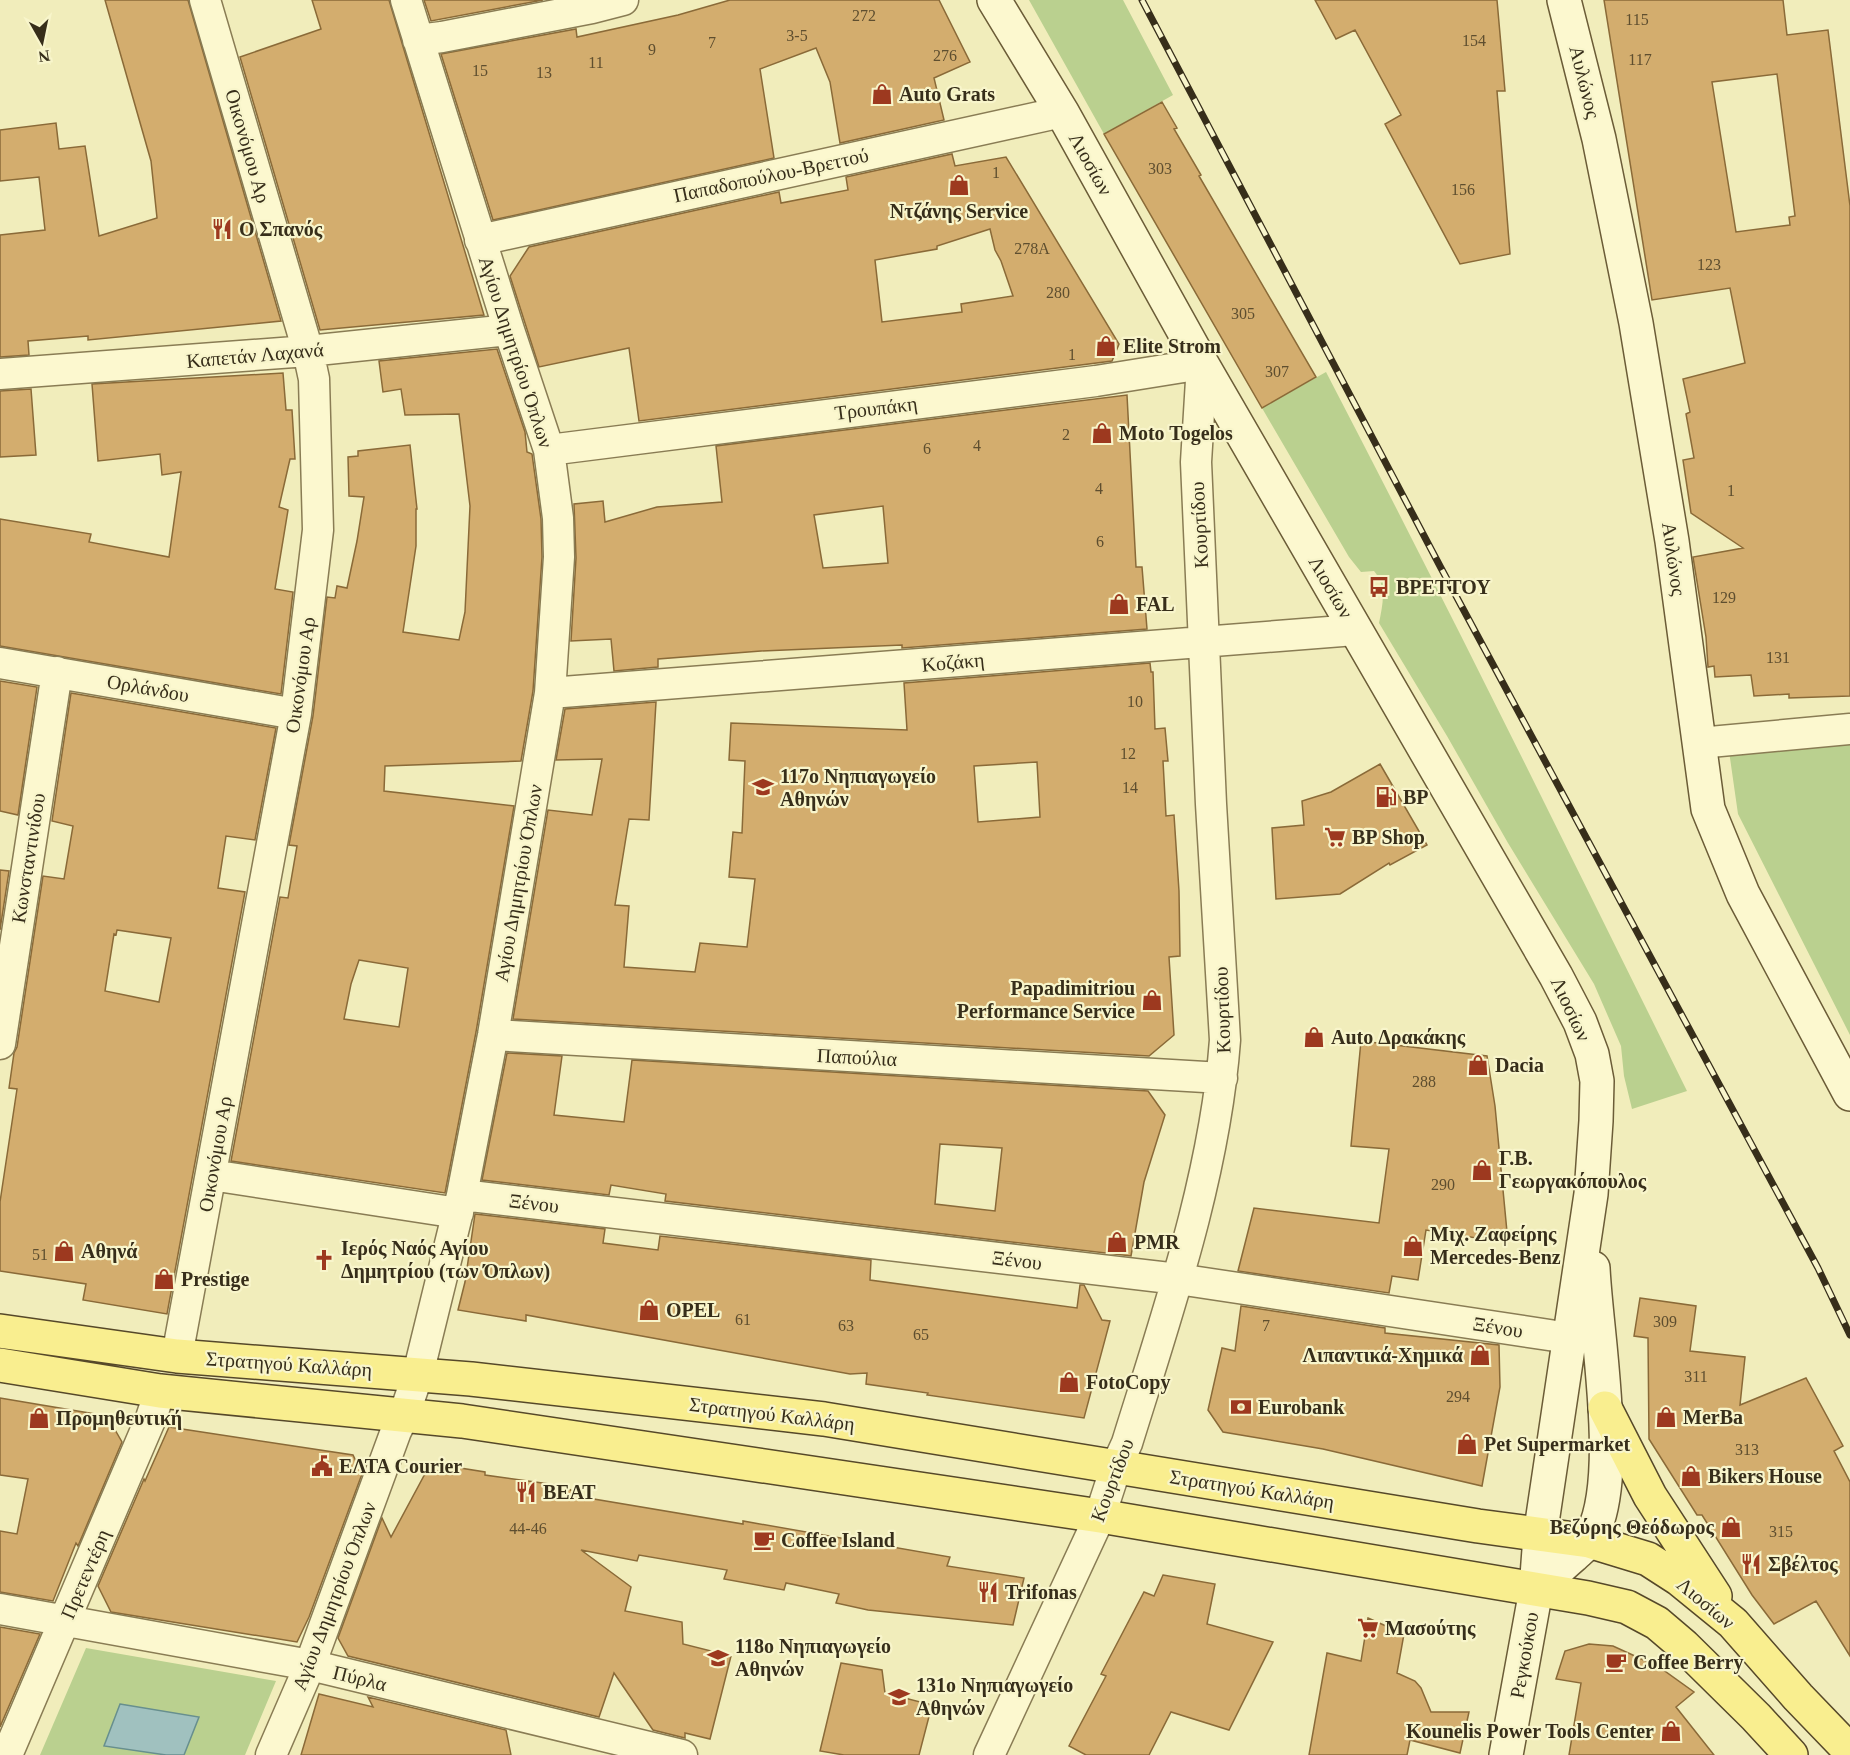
<svg xmlns="http://www.w3.org/2000/svg" width="1850" height="1755" viewBox="0 0 1850 1755" font-family="Georgia,serif">
	<style>
		.green { fill: #bad08f }
		.water { fill: #a0c1bf; stroke: #678f8e; stroke-width: 1.5 }
		.building { fill: #d3ad6e; stroke: #8a6a38; stroke-width: 1.5; fill-rule: evenodd }
		.lines { fill: none; stroke-linecap: round; stroke-linejoin: round }
		.street-casing { stroke: #897c54; stroke-width: 33 }
		.secondary-casing { stroke: #6b5c37; stroke-width: 36 }
		.primary-casing { stroke: #564829; stroke-width: 36 }
		.street { stroke: #fcf8cf; stroke-width: 30 }
		.secondary { stroke: #fcf8cf; stroke-width: 33 }
		.primary { stroke: #f9ee8f; stroke-width: 33 }
		.rail-casing { stroke: #372e1a; stroke-width: 7 }
		.rail { stroke: #f8f5cb; stroke-width: 4.5; stroke-dasharray: 14; stroke-linecap: butt }
		.labels { text-anchor: middle; stroke-width: 4.5; stroke-linejoin: round; paint-order: stroke }
		.number-label { font-size: 16px; fill: #5e4e2f }
		.street-label { font-size: 20px; fill: #372e1a; stroke: #f8f5cb }
		.poi-label { font-size: 20px; font-weight: bold; fill: #372e1a; stroke: #f8f5cb; text-anchor: start }
	</style>
	<rect width="100%" height="100%" fill="#f1edbb"/>
	<path class="green" d="M1029,0H1123L1173,95L1104,134Z
		M1326,372C1450,610 1568,850 1687,1091L1632,1109L1624,1076L1621,1046L1594,984L1508,843L1447,736L1379,623C1383,603 1387,587 1374,571L1361,572L1349,557L1262,408Z
		M1850,736V1035L1738,814L1728,744Z
		M86,1648L276,1681L245,1755H40Z"/>
	<path class="water" d="M120,1704L199,1717L184,1755H166L104,1746Z"/>
	<path class="building" d="M105,0H188L281,321L88,340V336L28,341L29,355L0,357V235L45,230L39,177L0,181V130L56,123L59,149L85,146L99,236L157,218L151,161Z
		M312,0H389L484,315L320,330L240,57L321,29Z
		M424,0H543L431,21Z
		M730,0H939L970,62L934,78L944,120L840,143L830,82L816,48L760,69L774,158L493,220L441,54L576,29L577,37L678,15Z
		M1315,0H1497L1505,91H1497L1510,254L1460,264L1385,124L1401,115L1355,30L1336,39Z
		M1604,0H1783L1787,35L1828,30L1850,206V696L1789,698V694L1754,696L1751,675L1715,677L1714,666L1708,667L1706,637L1693,557L1743,548L1691,513L1683,460L1694,458L1686,414L1690,412L1683,379L1745,363L1730,288L1652,300ZM1777,74L1795,216L1789,217L1790,225L1736,232L1712,82Z
		M1162,102L1177,128L1174,129L1201,175L1199,176L1316,377L1262,408L1104,134Z
		M952,154L955,166L1006,157L1119,344L1112,361L639,421L629,348L539,367L510,276L529,247L779,192L781,203L848,190L846,177ZM990,229L995,250L1001,261L1013,296L961,304L962,312L882,322L875,260L937,249V246Z
		M497,349L525,432L527,452L532,454L541,519L542,557L533,691L521,761L385,766L384,791L514,806L476,1032L445,1193L231,1161L280,897L288,898L297,846L289,845L313,716L327,597L335,598L337,586L347,588L357,541L364,497L349,496L348,457L358,456V451L410,445L417,509H416V546L403,632L459,640L465,612L470,506L459,414L405,415L401,389L383,392L379,361ZM359,960L408,968L399,1027L344,1019L351,984Z
		M283,373L286,410H292L295,459H290L279,507L288,510L275,589L293,592L281,694L0,646V519L91,534L89,542L169,557L181,472L162,475L160,454L98,461L92,384Z
		M31,389L36,455L0,457V391Z
		M1127,395L1136,567H1142L1147,629L902,648V645L761,651L658,659V667L614,671L611,639L571,641L576,558L574,504L603,501L605,522L657,507L722,502L716,446ZM883,506L888,563L823,568L814,515Z
		M1150,663L1151,672H1153L1155,729L1165,728L1168,761H1163L1166,816L1174,815L1179,891L1180,956L1169,957L1174,1035L1149,1056L513,1019L548,810L592,815L602,759L556,760L565,709L656,702L649,820L629,819L615,905L629,906L624,967L695,972L700,943L747,947L755,879L729,877L733,832L742,833L745,761L729,760L731,723L907,730L904,683ZM1037,762L1040,817L978,822L974,766Z
		M0,681L37,687L18,815L0,811Z
		M71,693L276,728L255,840L226,836L218,888L245,892L167,1314L83,1300L86,1284L0,1271V1202L17,1089L9,1088L14,1053L17,1047L43,876L64,879L73,826L52,821ZM117,930L171,938L159,1002L105,991L114,934L116,935Z
		M1380,764L1427,845L1390,865L1389,863L1340,894L1276,899L1272,828L1304,825L1302,801L1331,792Z
		M0,870L9,871L0,930Z
		M1361,1041L1487,1056L1495,1106L1507,1232L1483,1239L1426,1230L1418,1280L1392,1276L1389,1293L1238,1271L1254,1208L1379,1223L1389,1149L1351,1146Z
		M507,1053L562,1056L554,1115L624,1122L632,1060L1148,1091L1165,1115L1144,1182L1131,1256L665,1201L666,1194L611,1185L609,1195L482,1180ZM940,1144L1002,1148L995,1211L935,1204Z
		M475,1214L605,1229L603,1243L658,1250L660,1236L871,1260L870,1280L1077,1308L1080,1285H1084L1102,1320L1110,1321L1084,1418L927,1395L928,1393L866,1384L867,1373L850,1374L526,1315V1321L458,1310L465,1282Z
		M1640,1298L1696,1306L1690,1351L1745,1357L1740,1405L1806,1378L1843,1446L1834,1451L1850,1482V1656L1816,1601L1774,1624L1752,1595L1702,1515H1697L1649,1439L1648,1338L1634,1336Z
		M1241,1306L1385,1328V1333L1499,1345L1500,1387L1482,1486L1323,1449L1223,1432L1208,1410L1222,1348L1235,1351Z
		M0,1398L107,1416L122,1442L78,1546L76,1543L53,1601L0,1592V1531L17,1534L28,1479L0,1475Z
		M169,1427L353,1455L362,1474L309,1617L297,1642L111,1612L98,1586L144,1479L145,1481Z
		M454,1467L485,1472V1475L564,1486L582,1497L743,1524V1521L950,1557L947,1566L1024,1578L1013,1625L868,1610L836,1603L839,1594L786,1583L784,1590L724,1579L727,1570L639,1555L637,1561L581,1550L631,1587L625,1611L682,1622L683,1644L731,1656L710,1739L685,1733V1738L653,1730L614,1673L599,1717L348,1656L338,1638L382,1518L391,1537L426,1472L453,1470Z
		M1163,1575L1215,1584L1207,1624L1273,1642L1229,1730L1171,1712L1149,1755H1086L1069,1746L1106,1676L1101,1674L1144,1592L1154,1596Z
		M1368,1618L1404,1634L1397,1673L1415,1681L1421,1688L1431,1712H1469L1460,1753L1410,1740L1407,1755H1309L1327,1653L1361,1661Z
		M0,1627L40,1634L0,1727Z
		M1589,1644L1613,1646L1659,1667L1694,1692L1676,1707L1714,1755H1569L1581,1683L1556,1679L1565,1651Z
		M841,1663L882,1670L885,1693L932,1705L919,1755H844L820,1751Z
		M319,1694L373,1707L368,1697L506,1730L511,1755H301Z"/>
	<g class="lines">
		<defs>
			<path id="street" d="M418,40L442,37L592,8L623,0
				M480,240L1062,112
				M0,374L308,351L509,330
				M549,450L1096,381L1202,364L1196,462L1211,804L1225,1040C1215,1176 1167,1314 1127,1443L1116,1467L1100,1516L989,1755
				M0,663L296,714
				M550,693L1355,630
				M1699,743L1850,729
				M493,1035L1222,1078
				M0,1044L57,672
				M211,1175L458,1213
				M462,1195L1178,1279L1569,1338
				M177,1356L296,714L318,530L314,379L308,351L205,0
				M0,1609L310,1665L682,1755
				M7,1755L151,1418L160,1391
				M271,1755L310,1665L396,1431L404,1415L418,1374L462,1195L493,1035L550,693L559,557L558,518L549,450L509,330L406,0"/>
			<path id="secondary" d="M994,0L1062,112L1202,364L1556,976L1580,1022L1592,1054L1597,1081L1596,1121L1591,1194L1540,1536L1536,1590L1506,1755
				M1564,0L1599,139L1636,323L1672,541L1708,809L1743,894L1850,1094
				M1536,1590C1548,1579 1560,1567 1573,1556C1578,1551 1585,1546 1589,1540C1624,1485 1596,1335 1593,1268"/>
			<path id="primary" d="M0,1331L177,1356L471,1379L824,1419L1478,1526L1589,1541L1648,1559L1679,1579L1733,1623L1798,1697L1850,1751
				M0,1365L160,1391L462,1421L1100,1516L1588,1598L1627,1607L1657,1623L1684,1646L1756,1717L1791,1755
				M1605,1408L1650,1496L1715,1596"/>
		</defs>
		<use href="#street" class="street-casing"/>
		<use href="#secondary" class="secondary-casing"/>
		<use href="#primary" class="primary-casing"/>
		<use href="#street" class="street"/>
		<use href="#secondary" class="secondary"/>
		<use href="#primary" class="primary"/>
		<defs>
			<path id="rail" d="M1142,0L1441,568L1818,1268L1850,1335"/>
		</defs>
		<use href="#rail" class="rail-casing"/>
		<use href="#rail" class="rail"/>
	</g>
	<defs>
		<symbol id="shop-bare" viewBox="-9 -9 18 18"><path d="M-5-2.5h2.3a2.7 3.5 0 0 1 5.4 0H5L5.5 6h-11ZM-1.5-2.5h3a1.5 2.3 0 0 0-3 0Z" fill="#9d391f" stroke="#f8f5cb" stroke-width="2.5" paint-order="stroke"/></symbol>
		<symbol id="restaurant-bare" viewBox="-9 -9 18 18"><path d="M-5-6h1v4h1v-4h1v4h1v-4h1v5L-1.5 .5V6h-2V.5L-5-1ZM5-6V6H3V1.5H1.5Q1.5-4 5-6Z" fill="#9d391f" stroke="#f8f5cb" stroke-width="2.5" paint-order="stroke"/></symbol>
		<symbol id="bus-bare" viewBox="-9 -9 18 18"><path d="M-5-6H5V4H4V6H2V4H-2V6H-4V4H-5ZM-3.5-4V0h7V-4ZM-3.5 1.2v1.5H-2V1.2ZM2 1.2v1.5H3.5V1.2Z" fill="#9d391f" stroke="#f8f5cb" stroke-width="2.5" paint-order="stroke"/></symbol>
		<symbol id="school-bare" viewBox="-9 -9 18 18"><path d="M0-5L7-2L0 1L-7-2ZM-4 1L0 2.5L4 1V4Q0 6-4 4Z" fill="#9d391f" stroke="#f8f5cb" stroke-width="2.5" paint-order="stroke"/></symbol>
		<symbol id="fuel-bare" viewBox="-9 -9 18 18"><path d="M-5.5-6h7V0h2V4h1.3V-2.5L3-4.5l.8-.8L6-3V5H2.5V1h-1V6h-7ZM-4.2-4.7v3.2H.2V-4.7Z" fill="#9d391f" stroke="#f8f5cb" stroke-width="2.5" paint-order="stroke"/></symbol>
		<symbol id="supermarket-bare" viewBox="-9 -9 18 18"><path d="M-6-5.5h2.5l.6 2H6L4.5 2H-2.5L-4.4-4H-6ZM-1.5 3.2a1.3 1.3 0 1 0 .1 0ZM3 3.2a1.3 1.3 0 1 0 .1 0Z" fill="#9d391f" stroke="#f8f5cb" stroke-width="2.5" paint-order="stroke"/></symbol>
		<symbol id="church-bare" viewBox="-9 -9 18 18"><path d="M-1.2-6h2.4v3.5h3.3v2.4h-3.3V6h-2.4V-.1h-3.3v-2.4h3.3Z" fill="#9d391f" stroke="#f8f5cb" stroke-width="2.5" paint-order="stroke"/></symbol>
		<symbol id="bank-bare" viewBox="-9 -9 18 18"><path d="M-6-4H6V4H-6ZM0-2.3a2.3 2.3 0 1 0 0 4.6a2.3 2.3 0 1 0 0-4.6Z" fill="#9d391f" stroke="#f8f5cb" stroke-width="2.5" paint-order="stroke"/></symbol>
		<symbol id="civic-bare" viewBox="-9 -9 18 18"><path d="M-.6-6.5H3V-4.5H.6V-3L4-1V1h2V6H-6V1h2V-1L-.6-3ZM-1.2 2.5V6h2.4V2.5Z" fill="#9d391f" stroke="#f8f5cb" stroke-width="2.5" paint-order="stroke"/></symbol>
		<symbol id="cafe-bare" viewBox="-9 -9 18 18"><path d="M-5.5-4.5H6V0H3Q3 3.5 0 3.5H-2.5Q-5.5 3.5-5.5 0ZM3-3.2v2h1.7v-2ZM-6 4.5H4V6H-6Z" fill="#9d391f" stroke="#f8f5cb" stroke-width="2.5" paint-order="stroke"/></symbol>
	</defs>
	<g fill-rule="evenodd">
		<use href="#shop-bare" x="867" y="79" width="30" height="30"/>
		<use href="#shop-bare" x="944" y="170" width="30" height="30"/>
		<use href="#restaurant-bare" x="207" y="214" width="30" height="30"/>
		<use href="#shop-bare" x="1091" y="331" width="30" height="30"/>
		<use href="#shop-bare" x="1087" y="418" width="30" height="30"/>
		<use href="#bus-bare" x="1364" y="572" width="30" height="30"/>
		<use href="#shop-bare" x="1104" y="589" width="30" height="30"/>
		<use href="#school-bare" x="748" y="772" width="30" height="30"/>
		<use href="#fuel-bare" x="1371" y="782" width="30" height="30"/>
		<use href="#supermarket-bare" x="1320" y="822" width="30" height="30"/>
		<use href="#shop-bare" x="1137" y="985" width="30" height="30"/>
		<use href="#shop-bare" x="1299" y="1022" width="30" height="30"/>
		<use href="#shop-bare" x="1463" y="1050" width="30" height="30"/>
		<use href="#shop-bare" x="1467" y="1155" width="30" height="30"/>
		<use href="#shop-bare" x="1102" y="1227" width="30" height="30"/>
		<use href="#shop-bare" x="1398" y="1231" width="30" height="30"/>
		<use href="#shop-bare" x="49" y="1236" width="30" height="30"/>
		<use href="#church-bare" x="309" y="1245" width="30" height="30"/>
		<use href="#shop-bare" x="149" y="1264" width="30" height="30"/>
		<use href="#shop-bare" x="634" y="1295" width="30" height="30"/>
		<use href="#shop-bare" x="1465" y="1340" width="30" height="30"/>
		<use href="#shop-bare" x="1054" y="1367" width="30" height="30"/>
		<use href="#bank-bare" x="1226" y="1392" width="30" height="30"/>
		<use href="#shop-bare" x="1651" y="1402" width="30" height="30"/>
		<use href="#shop-bare" x="24" y="1403" width="30" height="30"/>
		<use href="#shop-bare" x="1452" y="1429" width="30" height="30"/>
		<use href="#civic-bare" x="307" y="1451" width="30" height="30"/>
		<use href="#shop-bare" x="1676" y="1461" width="30" height="30"/>
		<use href="#restaurant-bare" x="511" y="1477" width="30" height="30"/>
		<use href="#shop-bare" x="1716" y="1512" width="30" height="30"/>
		<use href="#cafe-bare" x="749" y="1525" width="30" height="30"/>
		<use href="#restaurant-bare" x="1736" y="1549" width="30" height="30"/>
		<use href="#restaurant-bare" x="973" y="1577" width="30" height="30"/>
		<use href="#supermarket-bare" x="1353" y="1613" width="30" height="30"/>
		<use href="#school-bare" x="703" y="1643" width="30" height="30"/>
		<use href="#cafe-bare" x="1601" y="1647" width="30" height="30"/>
		<use href="#school-bare" x="884" y="1682" width="30" height="30"/>
		<use href="#shop-bare" x="1656" y="1716" width="30" height="30"/>
	</g>
	<g class="labels">
		<g class="number-label">
			<text x="864" y="21">272</text>
			<text x="1637" y="25">115</text>
			<text x="797" y="41">3-5</text>
			<text x="1474" y="46">154</text>
			<text x="712" y="48">7</text>
			<text x="652" y="55">9</text>
			<text x="945" y="61">276</text>
			<text x="1640" y="65">117</text>
			<text x="596" y="68">11</text>
			<text x="480" y="76">15</text>
			<text x="544" y="78">13</text>
			<text x="1160" y="174">303</text>
			<text x="996" y="178">1</text>
			<text x="1463" y="195">156</text>
			<text x="1032" y="254">278Α</text>
			<text x="1709" y="270">123</text>
			<text x="1058" y="298">280</text>
			<text x="1243" y="319">305</text>
			<text x="1072" y="360">1</text>
			<text x="1277" y="377">307</text>
			<text x="1066" y="440">2</text>
			<text x="977" y="451">4</text>
			<text x="927" y="454">6</text>
			<text x="1099" y="494">4</text>
			<text x="1731" y="496">1</text>
			<text x="1100" y="547">6</text>
			<text x="1724" y="603">129</text>
			<text x="1778" y="663">131</text>
			<text x="1135" y="707">10</text>
			<text x="1128" y="759">12</text>
			<text x="1130" y="793">14</text>
			<text x="1424" y="1087">288</text>
			<text x="1443" y="1190">290</text>
			<text x="40" y="1260">51</text>
			<text x="743" y="1325">61</text>
			<text x="1665" y="1327">309</text>
			<text x="846" y="1331">63</text>
			<text x="1266" y="1331">7</text>
			<text x="921" y="1340">65</text>
			<text x="1696" y="1382">311</text>
			<text x="1458" y="1402">294</text>
			<text x="1747" y="1455">313</text>
			<text x="528" y="1534">44-46</text>
			<text x="1781" y="1537">315</text>
		</g>
		<g class="street-label">
			<text transform="translate(1585 82) rotate(76)" y="7">Αυλώνος</text>
			<text transform="translate(248 146) rotate(74)" y="7">Οικονόμου Αρ</text>
			<text transform="translate(1091 164) rotate(61)" y="7">Λιοσίων</text>
			<text transform="translate(771 175) rotate(-12)" y="7">Παπαδοπούλου-Βρεττού</text>
			<text transform="translate(516 352) rotate(72)" y="7">Αγίου Δημητρίου Όπλων</text>
			<text transform="translate(255 355) rotate(-5)" y="7">Καπετάν Λαχανά</text>
			<text transform="translate(876 408) rotate(-7)" y="7">Τρουπάκη</text>
			<text transform="translate(1199 525) rotate(-93)" y="7">Κουρτίδου</text>
			<text transform="translate(1674 559) rotate(82)" y="7">Αυλώνος</text>
			<text transform="translate(1331 587) rotate(60)" y="7">Λιοσίων</text>
			<text transform="translate(953 662) rotate(-5)" y="7">Κοζάκη</text>
			<text transform="translate(300 675) rotate(-82)" y="7">Οικονόμου Αρ</text>
			<text transform="translate(148 688) rotate(10)" y="7">Ορλάνδου</text>
			<text transform="translate(28 858) rotate(-81)" y="7">Κωνσταντινίδου</text>
			<text transform="translate(518 883) rotate(-80)" y="7">Αγίου Δημητρίου Όπλων</text>
			<text transform="translate(1571 1009) rotate(65)" y="7">Λιοσίων</text>
			<text transform="translate(1222 1010) rotate(-92)" y="7">Κουρτίδου</text>
			<text transform="translate(857 1057) rotate(3)" y="7">Παπούλια</text>
			<text transform="translate(215 1154) rotate(-80)" y="7">Οικονόμου Αρ</text>
			<text transform="translate(534 1203) rotate(7)" y="7">Ξένου</text>
			<text transform="translate(1017 1260) rotate(7)" y="7">Ξένου</text>
			<text transform="translate(1498 1327) rotate(9)" y="7">Ξένου</text>
			<text transform="translate(289 1364) rotate(4)" y="7">Στρατηγού Καλλάρη</text>
			<text transform="translate(772 1414) rotate(7)" y="7">Στρατηγού Καλλάρη</text>
			<text transform="translate(1112 1480) rotate(-69)" y="7">Κουρτίδου</text>
			<text transform="translate(1252 1489) rotate(9)" y="7">Στρατηγού Καλλάρη</text>
			<text transform="translate(85 1574) rotate(-67)" y="7">Πρετεντέρη</text>
			<text transform="translate(334 1596) rotate(-69)" y="7">Αγίου Δημητρίου Όπλων</text>
			<text transform="translate(1706 1603) rotate(40)" y="7">Λιοσίων</text>
			<text transform="translate(1524 1655) rotate(-80)" y="7">Ρεγκούκου</text>
			<text transform="translate(360 1678) rotate(14)" y="7">Πύρλα</text>
		</g>
		<g class="poi-label">
			<text x="899" y="101">Auto Grats</text>
			<text x="959" y="218" text-anchor="middle">Ντζάνης Service</text>
			<text x="239" y="236">Ο Σπανός</text>
			<text x="1123" y="353">Elite Strom</text>
			<text x="1119" y="440">Moto Togelos</text>
			<text x="1396" y="594">ΒΡΕΤΤΟΥ</text>
			<text x="1136" y="611">FAL</text>
			<text x="780" y="783">117ο Νηπιαγωγείο<tspan x="780" dy="23">Αθηνών</tspan></text>
			<text x="1403" y="804">BP</text>
			<text x="1352" y="844">BP Shop</text>
			<text x="1135" y="995" text-anchor="end">Papadimitriou<tspan x="1135" dy="23">Performance Service</tspan></text>
			<text x="1331" y="1044">Auto Δρακάκης</text>
			<text x="1495" y="1072">Dacia</text>
			<text x="1499" y="1165">Γ.Β.<tspan x="1499" dy="23">Γεωργακόπουλος</tspan></text>
			<text x="1430" y="1241">Μιχ. Ζαφείρης<tspan x="1430" dy="23">Mercedes-Benz</tspan></text>
			<text x="1134" y="1249">PMR</text>
			<text x="341" y="1255">Ιερός Ναός Αγίου<tspan x="341" dy="23">Δημητρίου (των Όπλων)</tspan></text>
			<text x="81" y="1258">Αθηνά</text>
			<text x="181" y="1286">Prestige</text>
			<text x="666" y="1317">OPEL</text>
			<text x="1463" y="1362" text-anchor="end">Λιπαντικά-Χημικά</text>
			<text x="1086" y="1389">FotoCopy</text>
			<text x="1258" y="1414">Eurobank</text>
			<text x="1683" y="1424">MerBa</text>
			<text x="56" y="1425">Προμηθευτική</text>
			<text x="1484" y="1451">Pet Supermarket</text>
			<text x="339" y="1473">ΕΛΤΑ Courier</text>
			<text x="1708" y="1483">Bikers House</text>
			<text x="543" y="1499">ΒΕΑΤ</text>
			<text x="1714" y="1534" text-anchor="end">Βεζύρης Θεόδωρος</text>
			<text x="781" y="1547">Coffee Island</text>
			<text x="1768" y="1571">Σβέλτος</text>
			<text x="1005" y="1599">Trifonas</text>
			<text x="1385" y="1635">Μασούτης</text>
			<text x="735" y="1653">118ο Νηπιαγωγείο<tspan x="735" dy="23">Αθηνών</tspan></text>
			<text x="1633" y="1669">Coffee Berry</text>
			<text x="916" y="1692">131ο Νηπιαγωγείο<tspan x="916" dy="23">Αθηνών</tspan></text>
			<text x="1654" y="1738" text-anchor="end">Kounelis Power Tools Center</text>
		</g>
	</g>
	<g transform="translate(42 42) rotate(171)" stroke="#f8f5cb" stroke-width="4.5" paint-order="stroke">
	<path d="M0-4.5L10 22L0 15L-10 22Z" fill="#372e1a"/>
	<text y="-9" font-size="16" font-weight="bold" text-anchor="middle" fill="#372e1a">N</text>
	</g>
</svg>
